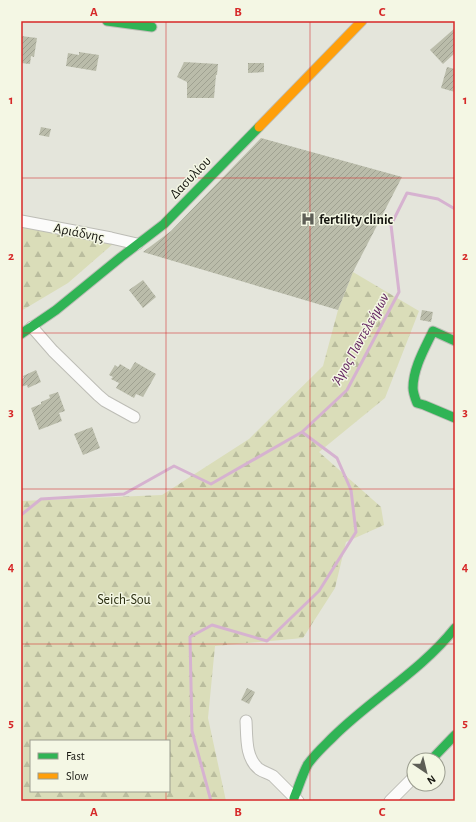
<svg xmlns="http://www.w3.org/2000/svg" width="476" height="822" viewBox="0 0 476 822" font-family="'Alegreya Sans',sans-serif">
	<style>
		.forest { fill: url(#forest-firs); fill-rule: evenodd }
		.lines { fill: none; stroke-linecap: round; stroke-linejoin: round }
		.stream { stroke: #d6b2d0; stroke-width: 3 }
		.building { fill: url(#building-hatch) }
		.street-casing { stroke: #bdbdb6; stroke-width: 13 }
		.fast-casing { stroke: #bdbdb6; stroke-width: 11 }
		.slow-casing { stroke: #bdbdb6; stroke-width: 11 }
		.street { stroke: #fbfbfa; stroke-width: 11 }
		.fast { stroke: #30b455; stroke-width: 9 }
		.slow { stroke: #ff9f0a; stroke-width: 9 }
		.grid { fill: none; stroke: #d62828; stroke-width: 1; stroke-opacity: 0.55 }
		.labels { text-anchor: middle; stroke-width: 3; stroke-linejoin: round; paint-order: stroke }
		.street-label { font-size: 14px; fill: #15150f; stroke: #f4f7e4 }
		.poi-label { font-size: 14px; font-weight: bold; fill: #15150f; stroke: #f4f7e4; text-anchor: start }
		.park-label { font-size: 14px; fill: #2c2f11; stroke: #f4f7e4 }
		.water-label { font-size: 15px; font-style: italic; fill: #632560; stroke: #f4f7e4 }
		.neatline { fill: none; stroke: #d62828; stroke-width: 1.5 }
		.grid-label { font-size: 13px; text-anchor: middle; font-weight: bold; fill: #d62828 }
	</style>
	<defs>
		<pattern id="forest-firs" width="22" height="20" patternUnits="userSpaceOnUse"><rect width="22" height="20" fill="#daddb9"/><path d="M5 1l3.5 6h-7zM16 11l3.5 6h-7z" fill="#babd9e"/></pattern>
		<pattern id="building-hatch" width="6" height="6" patternUnits="userSpaceOnUse"><rect width="6" height="6" fill="#babcaa"/><path d="M-1 1l2-2M0 6l6-6M5 7l2-2" fill="none" stroke="#9fa191"/></pattern>
	</defs>
	<rect width="100%" height="100%" fill="#e4e5db"/>
	<path class="forest" d="M21,225L114,243L68,283L21,311Z
		M353,272L419,311L385,398L319,452L381,507L384,525L346,542L335,588L303,638L215,646L208,718L226,801H21V501L162,495L249,439L323,366L338,310ZM31,741H169V791H31Z"/>
	<g class="lines">
		<path class="stream" d="M21,515L41,499L124,494L174,466L211,484L302,432
			M211,801L192,731L190,637L212,625L267,641L319,591L356,532L351,490L337,458L302,432L347,390L399,292L391,225L407,193L438,199L455,209"/>
	</g>
	<path class="building" d="M455,28V53L443,64L430,50Z
		M21,36L37,38L34,57L31,56L30,64L21,63Z
		M79,52L99,55L96,71L66,66L68,53L79,55Z
		M184,62L218,64L217,75H216L214,98H187V82L177,77Z
		M248,63H264V72L248,73Z
		M447,67L455,69V92L441,88Z
		M41,127L51,129L49,137L39,135Z
		M261,138L402,177L353,272L338,310L143,252L171,231Z
		M143,280L156,297L143,308L129,290Z
		M422,310L433,312L431,322L420,320Z
		M135,362L156,374L143,397L136,394L134,398L116,388L119,383L111,379L113,377L109,375L115,365L118,367L120,364L130,370Z
		M36,370L41,382L28,388L27,385L21,387V380L24,378L23,376Z
		M58,392L65,411L59,413L62,421L39,430L31,408L41,404V402L50,398L49,395Z
		M92,427L100,448L83,455L74,434Z
		M247,688L255,692L249,704L241,700Z"/>
	<g class="lines">
		<defs>
			<path id="street" d="M21,221L111,238L137,244
				M32,327L53,351L98,395L105,401L134,417
				M246,721C247,736 245,758 259,769C263,772 268,773 273,776L298,801
				M390,801L414,777"/>
			<path id="fast" d="M107,21L152,27
				M21,334L56,310L121,257L164,224L259,127
				M455,341L433,331C425,348 413,368 413,388C413,393 415,398 417,403L424,405L455,418
				M431,760L455,735
				M294,801V798C298,789 303,772 308,764C315,754 324,746 333,737C371,699 421,671 455,628"/>
			<path id="slow" d="M259,127L362,21"/>
		</defs>
		<use href="#street" class="street-casing"/>
		<use href="#fast" class="fast-casing"/>
		<use href="#slow" class="slow-casing"/>
		<use href="#street" class="street"/>
		<use href="#fast" class="fast"/>
		<use href="#slow" class="slow"/>
	</g>
	<path class="grid" d="M166,21V741M310,21V801M21,178H455M21,333H455M21,489H455M21,644H455M166,791V801"/>
	<defs>
		<symbol id="hospital-bare" viewBox="-9 -9 18 18"><path d="M-5-5h3v3.5h4V-5h3V5h-3V1.5h-4V5h-3Z" fill="#5d5e56" stroke="#f4f7e4" stroke-width="2.5" paint-order="stroke"/></symbol>
	</defs>
	<g fill-rule="evenodd">
		<use href="#hospital-bare" x="298" y="209" width="20" height="20"/>
	</g>
	<g class="labels">
		<g class="street-label">
			<text transform="translate(190 177) rotate(-46)" y="5">Δασυλίου</text>
			<text transform="translate(79 232) rotate(11)" y="5">Αριάδνης</text>
		</g>
		<g class="poi-label">
			<text x="319" y="224">fertility clinic</text>
		</g>
		<g class="park-label">
			<text x="124" y="604">Seich-Sou</text>
		</g>
		<g class="water-label">
			<text transform="translate(360 339) rotate(-61)" y="5">Άγιος Παντελεήμων</text>
		</g>
	</g>
	<rect width="476" height="822" fill="none" stroke="#f4f7e4" stroke-width="44"/>
	<rect x="30" y="740" width="140" height="52" fill="#f4f7e4" stroke="#9b9d8f"/>
	<rect x="38" y="753" width="20" height="6" fill="#30b455" stroke="#9b9d8f"/>
	<text x="66" y="760" font-size="12" fill="#15150f">Fast</text>
	<rect x="38" y="773" width="20" height="6" fill="#ff9f0a" stroke="#9b9d8f"/>
	<text x="66" y="780" font-size="12" fill="#15150f">Slow</text>
	<g transform="translate(426 772) rotate(145)"><circle r="19" fill="#f4f7e4" stroke="#9b9d8f"/>
	<path d="M0-3L7 15L0 10L-7 15Z" fill="#5d5e56"/>
	<text y="-6" font-size="11" font-weight="bold" text-anchor="middle" fill="#15150f">N</text>
	</g>
	<rect x="22" y="22" width="432" height="778" class="neatline"/>
	<g class="grid-label">
		<text x="94" y="16">A</text>
		<text x="238" y="16">B</text>
		<text x="382" y="16">C</text>
		<text x="11" y="104">1</text>
		<text x="465" y="104">1</text>
		<text x="11" y="260">2</text>
		<text x="465" y="260">2</text>
		<text x="11" y="416">3</text>
		<text x="465" y="416">3</text>
		<text x="11" y="571">4</text>
		<text x="465" y="571">4</text>
		<text x="11" y="727">5</text>
		<text x="465" y="727">5</text>
		<text x="94" y="816">A</text>
		<text x="238" y="816">B</text>
		<text x="382" y="816">C</text>
	</g>
</svg>
